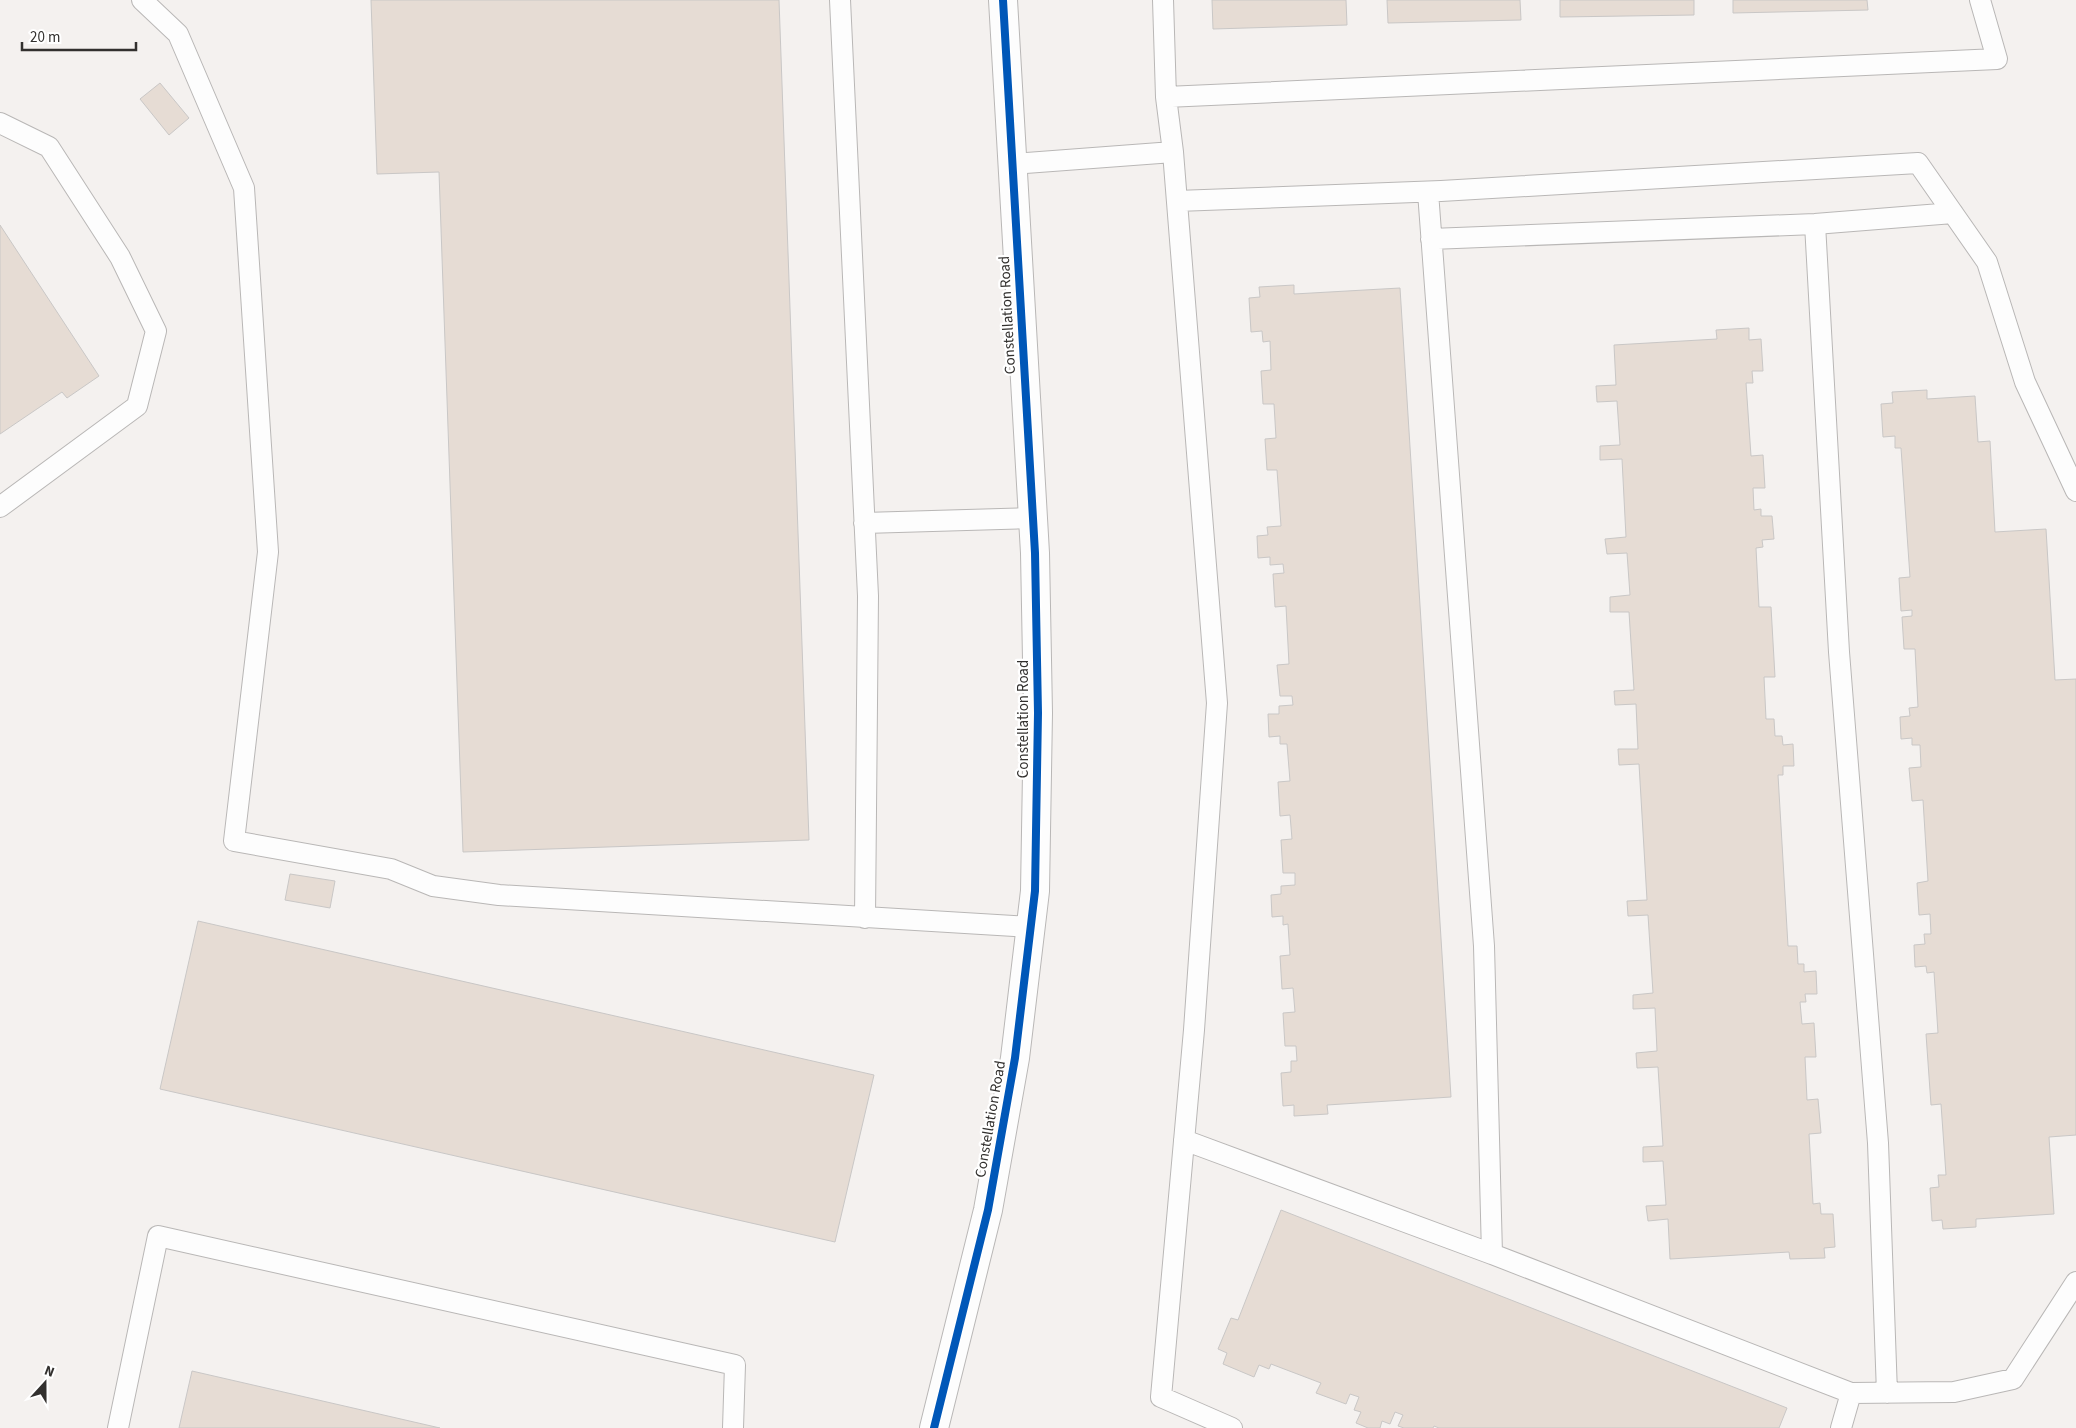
<svg xmlns="http://www.w3.org/2000/svg" width="2076" height="1428" viewBox="0 0 2076 1428" font-family="'Source Sans 3',sans-serif">
	<style>
		.building { fill: #e6dcd4; stroke: #c9c7c6 }
		.lines { fill: none; stroke-linecap: round; stroke-linejoin: round }
		.lane-casing { stroke: #b9b7b6; stroke-width: 22 }
		.street-casing { stroke: #b9b7b6; stroke-width: 30 }
		.lane { stroke: #fdfdfd; stroke-width: 20 }
		.street { stroke: #fdfdfd; stroke-width: 28 }
		.cycleway-casing { stroke: #fff; stroke-width: 11 }
		.cycleway { stroke: #0057b8; stroke-width: 8 }
		.labels { text-anchor: middle; stroke-width: 4.5; stroke-linejoin: round; paint-order: stroke }
		.street-label { font-size: 15px; fill: #32302e; stroke: #fff }
	</style>
	<rect width="100%" height="100%" fill="#f4f1ef"/>
	<path class="building" d="M371,0H779L809,840L463,852L439,172L377,174Z
		M1212,0H1346L1347,25L1213,29Z
		M1387,0H1520L1521,20L1388,23Z
		M1560,0H1694V15L1560,17Z
		M1733,0H1867L1868,10L1733,13Z
		M160,83L189,118L169,135L140,99Z
		M0,225L99,376L67,398L62,392L0,434Z
		M1294,285V294L1400,288L1451,1097L1327,1105L1328,1114L1294,1116V1105L1283,1106L1281,1073L1291,1072V1061H1297L1296,1046H1285L1283,1013L1295,1012L1293,988L1282,989L1280,956L1290,955L1288,924L1283,925V916L1272,917L1271,895L1281,894V886L1295,885V873H1283L1281,840L1292,839L1290,815L1280,816L1278,782L1290,781L1287,744H1280V736L1269,737L1268,714H1279V706L1293,705L1292,696H1280L1277,665L1289,664L1286,606L1275,607L1273,574L1284,573L1283,564L1270,565V557L1258,558L1257,536L1268,535L1267,527L1281,526L1277,470H1267L1265,439L1276,438L1274,404H1263L1261,371L1271,370L1270,341L1263,342L1262,331L1251,332L1249,298L1260,297L1259,287Z
		M1749,328V340L1761,339L1763,371H1752L1753,383H1746L1751,456L1763,455L1765,488H1753L1754,510L1761,509V516H1772L1774,539L1762,540L1763,547L1756,548L1759,607H1771L1775,677H1764L1766,719H1774L1775,736H1782L1783,745L1793,744L1794,766H1783V775H1778L1788,946H1797L1798,964H1804V972L1816,971L1817,994H1805L1806,1002H1800L1802,1024L1814,1023L1816,1057H1805L1807,1100L1818,1099L1821,1133L1809,1134L1813,1204L1820,1203L1821,1214H1833L1835,1247L1824,1248L1825,1258L1790,1259L1789,1252L1670,1259L1668,1219L1648,1221L1646,1206L1666,1205L1663,1161L1643,1162V1147L1663,1146L1658,1067L1637,1068L1636,1053L1657,1051L1655,1008L1633,1009V995L1653,993L1648,915L1628,916L1627,901L1647,900L1639,764L1619,765L1618,749H1638L1636,704L1615,705L1614,691L1634,690L1629,612H1610V597L1630,595L1627,553L1607,554L1605,539L1626,537L1622,459L1600,460V446L1620,445L1617,401L1597,402L1596,386L1616,385L1614,345L1717,339L1716,330Z
		M1927,390V399L1975,396L1978,442L1990,441L1995,532L2046,529L2055,680L2076,679V1135L2049,1137L2054,1214L1976,1219V1227L1943,1229L1942,1220L1932,1221L1930,1188L1939,1187L1938,1175H1946L1941,1104L1931,1105L1926,1034L1938,1033L1934,972L1927,973L1926,966L1915,967L1914,945L1925,944L1924,934H1931L1930,914L1919,915L1917,883L1928,881L1923,800L1912,801L1909,768L1921,767L1920,745H1912V738L1901,739L1900,717L1910,716L1909,708L1918,707L1915,649H1904L1902,617L1912,616V610L1901,611L1899,578L1910,577L1901,448H1895V436L1883,437L1881,404L1893,403L1892,392Z
		M290,874L335,881L330,908L285,900Z
		M198,921L874,1075L835,1242L160,1089Z
		M1281,1210L1787,1408L1779,1428H1439L1434,1426L1433,1428H1404L1398,1426L1403,1415L1395,1412L1390,1424L1382,1421L1380,1428H1368L1356,1423L1361,1412L1354,1410L1359,1397L1350,1394L1346,1404L1316,1393L1321,1383L1271,1364L1269,1369L1259,1365L1254,1377L1223,1364L1227,1353L1218,1349L1231,1318L1238,1320Z
		M192,1371L440,1428H179Z"/>
	<g class="lines">
		<defs>
			<path id="lane" d="M142,0L178,34L244,188L268,552L234,841L391,869L433,886L499,895L1031,927
				M840,0L868,596L865,918
				M1163,0L1166,97
				M0,123L49,147L120,257L156,331L137,406L0,507
				M1173,152L1217,703L1194,1030L1161,1397L1232,1428
				M1012,164L1173,152L1166,97L1997,59L1980,0
				M1428,192L1484,946L1492,1254L1851,1393
				M1177,201L1441,191L1918,163L1987,262L2025,382L2076,491
				M1815,224L1839,652L1878,1143L1887,1393
				M1431,239L1815,224L1953,213
				M864,523L1033,518
				M1184,1140L1492,1254
				M118,1428L158,1236L735,1365L733,1428
				M1841,1428L1851,1393L1954,1392L2013,1379L2076,1282"/>
			<path id="street" d="M934,1428L988,1210L1015,1058L1035,891L1038,713L1035,553L1003,0"/>
		</defs>
		<use href="#lane" class="lane-casing"/>
		<use href="#street" class="street-casing"/>
		<use href="#lane" class="lane"/>
		<use href="#street" class="street"/>
		<defs>
			<path id="cycleway" d="M934,1428L988,1210L1015,1058L1035,891L1038,713L1035,553L1003,0"/>
		</defs>
		<use href="#cycleway" class="cycleway-casing"/>
		<use href="#cycleway" class="cycleway"/>
	</g>
	<g class="labels">
		<g class="street-label">
			<text transform="translate(1007 315) rotate(-93)" y="5">Constellation Road</text>
			<text transform="translate(1023 719) rotate(-90)" y="5">Constellation Road</text>
			<text transform="translate(990 1119) rotate(-80)" y="5">Constellation Road</text>
		</g>
	</g>
	<g transform="translate(45 1383) rotate(21)" stroke="#ffffff" stroke-width="4" paint-order="stroke">
	<path d="M0-4L9 19L0 12L-9 19Z" fill="#32302e"/>
	<text y="-8" font-size="14" font-weight="bold" text-anchor="middle" fill="#32302e">N</text>
	</g>
	<path d="M22 42v8h114v-8" fill="none" stroke="#32302e" stroke-width="2.5"/>
	<text x="30" y="42" font-size="15" fill="#32302e" stroke="#ffffff" stroke-width="4" paint-order="stroke">20 m</text>
</svg>
